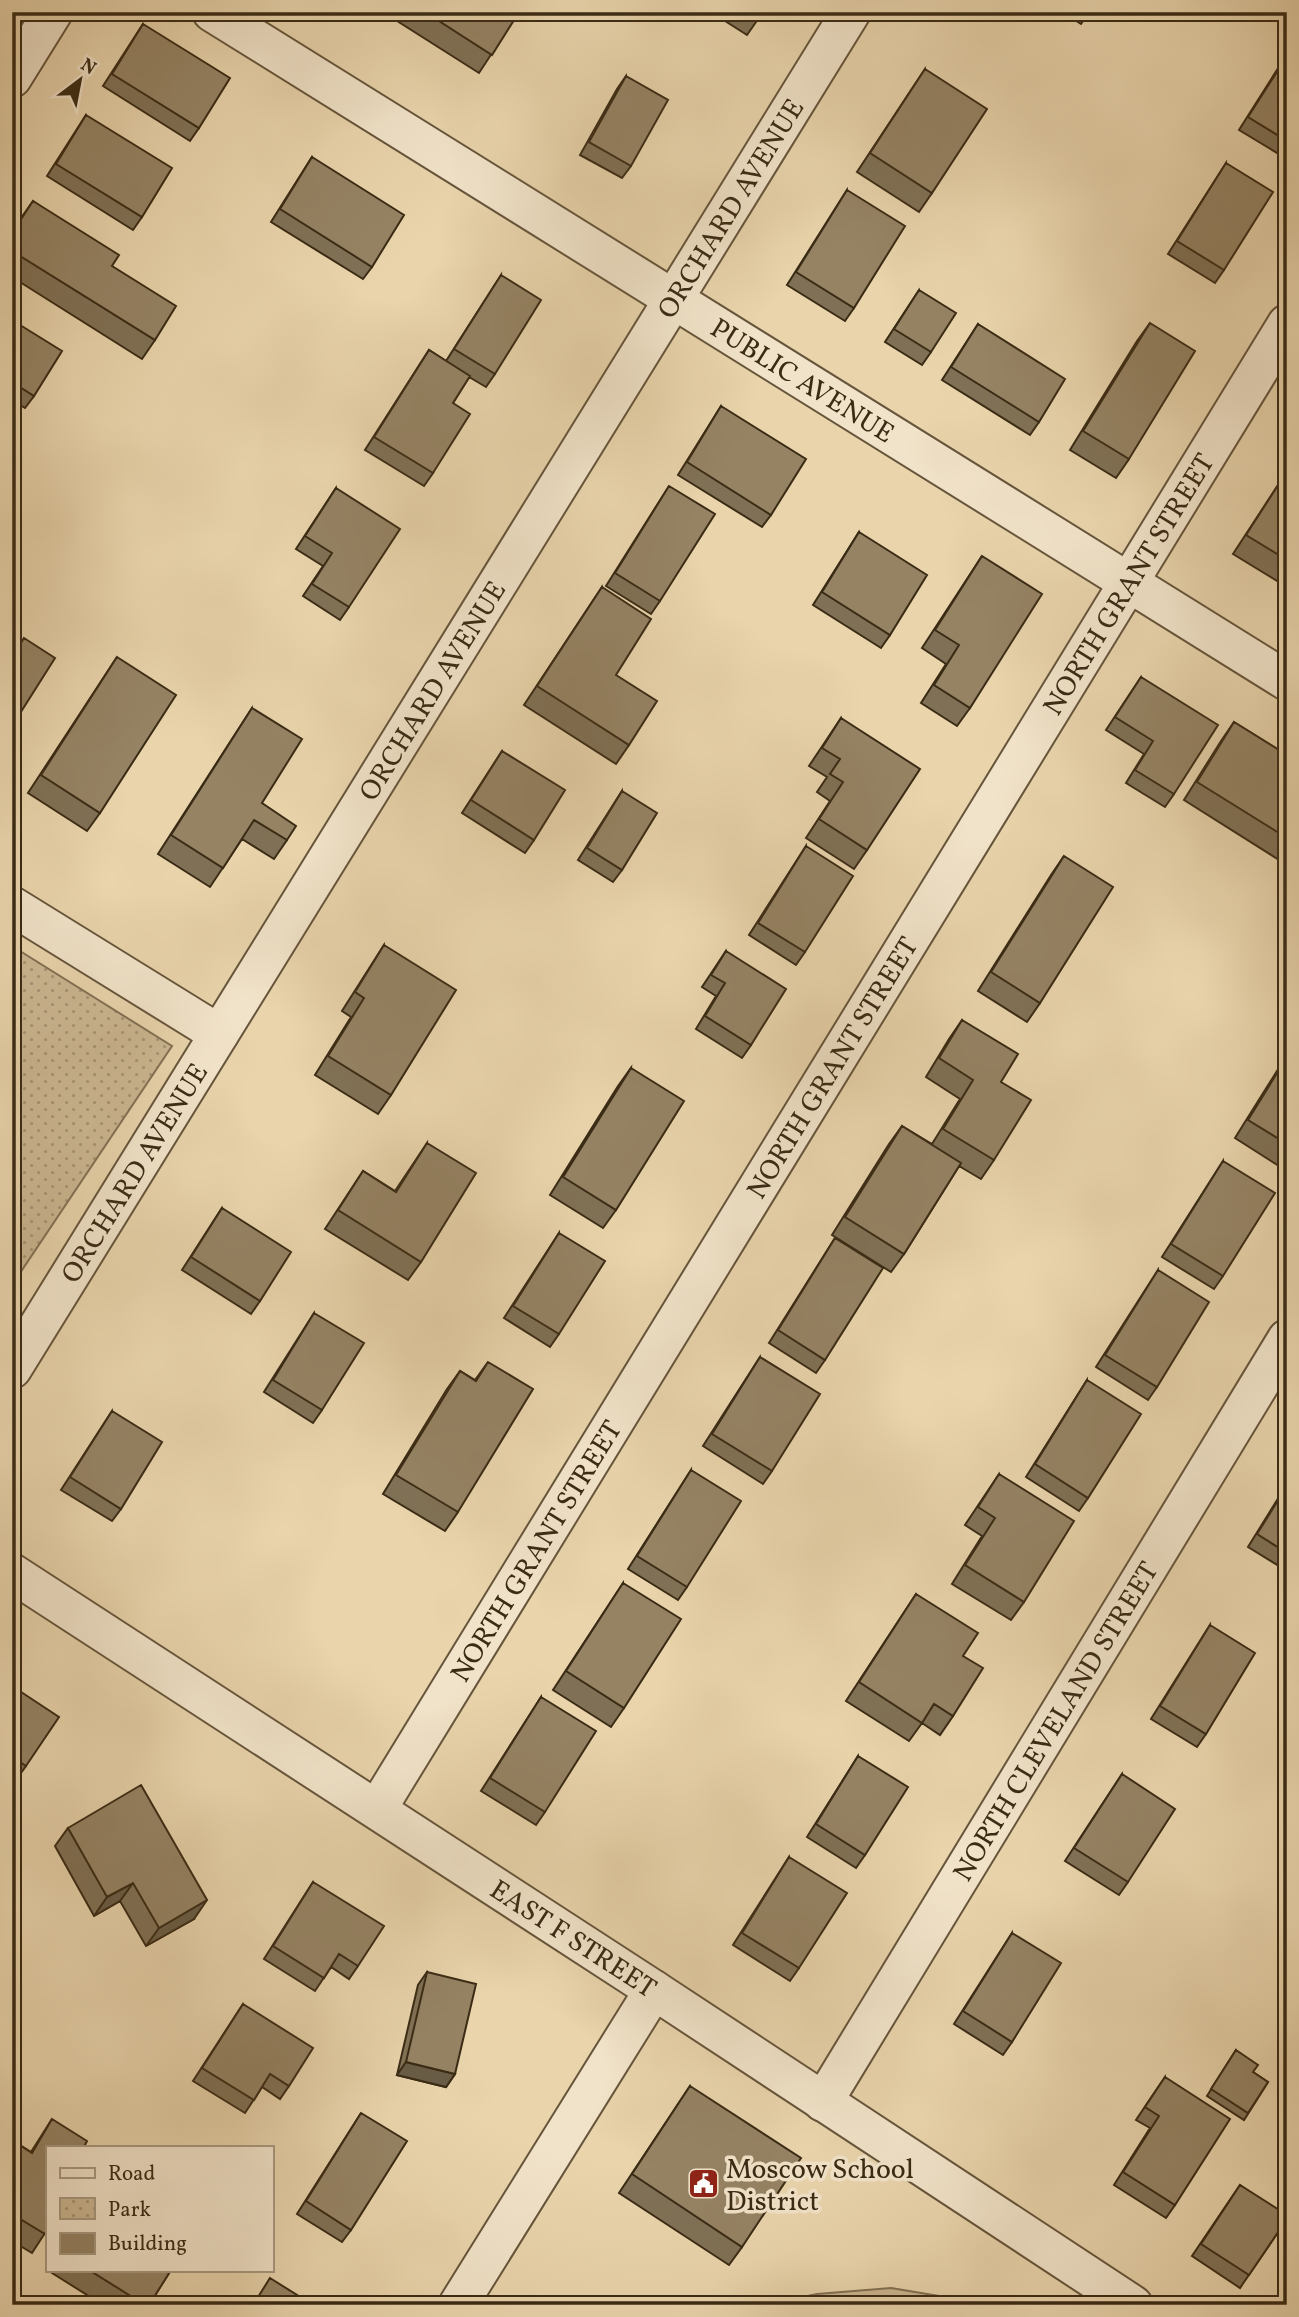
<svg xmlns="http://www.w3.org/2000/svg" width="1299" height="2317" viewBox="0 0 1299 2317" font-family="Vollkorn,serif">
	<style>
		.grass { fill: #cbb792; stroke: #827154; stroke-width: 2 }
		.park { fill: url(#park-dots); stroke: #827154; stroke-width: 2 }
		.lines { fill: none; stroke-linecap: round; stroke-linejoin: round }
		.street-casing { stroke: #66553b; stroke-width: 42 }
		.street { stroke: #f1e3c9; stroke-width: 38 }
		.wall { fill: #807156; stroke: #3a2b15; stroke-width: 2 }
		.shaded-wall { fill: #685c46; stroke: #3a2b15; stroke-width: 2 }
		.building { fill: #958364; stroke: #3a2b15; stroke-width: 2 }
		.labels { text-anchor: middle; stroke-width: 7; stroke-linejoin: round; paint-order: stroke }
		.street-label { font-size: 28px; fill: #3a2b15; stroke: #f1e3c9 }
		.poi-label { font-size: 28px; fill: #3a2b15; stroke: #f1e3c9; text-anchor: start }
	</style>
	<defs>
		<pattern id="park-dots" width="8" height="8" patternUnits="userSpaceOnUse" patternTransform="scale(1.75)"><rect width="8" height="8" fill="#cbb792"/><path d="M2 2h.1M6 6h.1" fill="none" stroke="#a69576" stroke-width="1.8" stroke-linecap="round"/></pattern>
	</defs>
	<rect width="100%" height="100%" fill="#e9d4ac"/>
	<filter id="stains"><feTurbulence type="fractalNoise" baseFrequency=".00286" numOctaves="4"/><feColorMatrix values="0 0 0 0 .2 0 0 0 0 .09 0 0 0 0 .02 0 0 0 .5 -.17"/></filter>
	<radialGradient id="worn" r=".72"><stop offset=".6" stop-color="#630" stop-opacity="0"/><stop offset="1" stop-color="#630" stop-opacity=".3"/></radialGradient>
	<path class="grass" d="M891,2288L951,2298L955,2305H764L817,2294Z"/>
	<path class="park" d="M12,946L172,1046L12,1285Z"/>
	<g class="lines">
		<defs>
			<g id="street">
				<path id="s1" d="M212,12L1287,681"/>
				<path d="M12,78L53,12"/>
				<path d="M12,906L219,1034"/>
				<path id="s2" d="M12,1369L851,12"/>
				<path id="s3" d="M12,1573L654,1990L1133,2305"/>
				<path id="s4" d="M377,1809L1287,324"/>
				<path id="s5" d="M823,2102L1287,1339"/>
				<path d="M458,2305L654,1990"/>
			</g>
		</defs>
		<use href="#street" class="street-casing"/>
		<use href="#street" class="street"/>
	</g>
	<path class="wall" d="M383,12H519L479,73Z
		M711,12H763L747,35Z
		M1062,12H1089L1081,24Z
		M143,24L199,128L190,141L103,86Z
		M1287,54V159L1239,130Z
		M925,69L932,193L919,212L857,172Z
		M626,76L631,166L622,178L580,155L617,89Z
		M86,115L142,217L133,230L47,176Z
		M312,157L372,267L363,279L271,222Z
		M1226,163L1224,270L1215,283L1168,254Z
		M847,190L854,308L845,321L787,285Z
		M33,201L112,266L155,340L142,359L12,277V231Z
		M501,275L495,374L486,387L469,377L453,403L433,473L424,486L365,450L429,350L446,361Z
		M919,290L931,352L922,365L885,342Z
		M12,320L34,396L25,408L12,400Z
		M1150,323L1129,459L1116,478L1070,450L1137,341Z
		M978,324L1039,422L1030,435L942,380Z
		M721,406L771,515L762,527L678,475Z
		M1280,482L1287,486V587L1233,554Z
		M669,486L660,601L651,614L606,586Z
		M336,488L349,607L340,620L303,596L323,566L296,549Z
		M859,532L890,635L881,648L813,605Z
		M982,556L970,708L957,726L921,703L946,664L922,648Z
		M602,587L616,675L629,745L616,764L524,705Z
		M117,657L100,813L87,831L28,793Z
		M1141,677L1174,794L1165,807L1126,783L1144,754L1106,730Z
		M252,708L262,803L287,840L274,859L242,839L210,887L158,854Z
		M841,718L867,850L854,869L806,838L830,801L817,792L827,777L809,766Z
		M1234,722L1287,755V865L1184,800L1221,741Z
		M502,751L534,840L525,853L462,813Z
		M622,791V870L613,882L578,860Z
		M806,846L805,952L796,965L749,935Z
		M1064,856L1040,1003L1027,1022L978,991L1051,875Z
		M384,945L391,1095L378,1114L315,1075L351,1017L342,1011Z
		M726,951L751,1045L742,1058L696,1029L716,996L702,987Z
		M962,1020L1001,1082L994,1160L981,1179L959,1166L904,1254L891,1272L832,1235L889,1144L902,1126L932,1144L960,1099L926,1077L949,1039Z
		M1287,1055V1161L1282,1168L1235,1138Z
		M631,1068L616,1210L603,1228L550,1195L618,1086Z
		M427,1143L421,1262L408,1280L325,1229L363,1171L395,1191Z
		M1223,1161V1276L1214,1289L1162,1257Z
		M222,1208L260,1301L251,1314L182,1270Z
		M559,1233V1334L550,1347L504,1318Z
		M835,1238L825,1360L816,1373L769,1343Z
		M1158,1270L1157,1387L1148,1400L1096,1367Z
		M314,1313L322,1410L313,1423L264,1392Z
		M760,1357L772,1471L763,1484L703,1446Z
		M488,1362L458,1512L445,1531L383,1494L447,1389L460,1371L475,1380Z
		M1087,1380L1088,1498L1079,1511L1026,1477Z
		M112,1411L121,1509L112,1521L61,1490Z
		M691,1470L687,1587L678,1600L628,1569Z
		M999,1474L1024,1602L1011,1620L952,1584L982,1536L965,1525Z
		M1287,1484V1571L1248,1547Z
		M623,1583L624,1708L611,1727L553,1690Z
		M916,1594L963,1656L953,1716L940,1735L922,1723L909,1741L846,1701Z
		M1210,1625L1206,1734L1197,1747L1151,1719Z
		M12,1686L26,1766L13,1784H12Z
		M541,1697L545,1812L536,1825L481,1791Z
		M858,1756L865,1855L856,1868L807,1837Z
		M1122,1774L1128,1882L1119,1895L1065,1861Z
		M68,1828L194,1919L146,1946L120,1901L94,1916L55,1846Z
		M789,1857L799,1968L790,1981L733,1945Z
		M313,1882L358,1966L349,1979L331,1967L315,1991L264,1959Z
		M1012,1933V2042L1003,2055L954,2024Z
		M427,1972L455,2074L446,2087L397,2075L418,1985Z
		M243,2004L289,2086L280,2099L262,2087L245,2113L193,2081Z
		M1236,2050L1253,2072L1268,2082L1244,2120L1207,2096Z
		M1165,2077L1175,2205L1166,2218L1114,2185L1150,2128L1136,2120Z
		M690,2086L742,2247L729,2265L619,2193Z
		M361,2113L351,2230L342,2242L297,2214Z
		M52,2119L47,2147V2230L32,2253L12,2241V2140L31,2152Z
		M1240,2185L1287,2219L1240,2288L1192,2256Z
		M54,2270H171L149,2305H103L52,2273Z"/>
	<path class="shaded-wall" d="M133,1883L120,1901L94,1916L107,1897Z
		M207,1900L194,1919L146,1946L159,1928Z
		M406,2062L455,2074L446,2087L397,2075Z"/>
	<path class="building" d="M425,12H519L492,55Z
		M754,12H763L760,16Z
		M143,24L230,78L199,128L112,74Z
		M1287,56V141L1248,117Z
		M925,69L987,109L932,193L870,153Z
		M626,76L668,100L631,166L589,142Z
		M86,115L172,168L142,217L56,164Z
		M312,157L404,215L372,267L280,209Z
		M1226,163L1273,192L1224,270L1177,241Z
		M847,190L905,226L854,308L796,272Z
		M33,201L119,255L112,266L176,306L155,340L12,251V233Z
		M501,275L541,300L495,374L454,349Z
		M919,290L956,313L931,352L894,329Z
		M12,320L62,351L34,396L12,382Z
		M1150,323L1195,351L1129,459L1083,431Z
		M978,324L1065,379L1039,422L951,367Z
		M429,350L470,376L453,403L470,414L433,473L374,437Z
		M721,406L806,459L771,515L687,462Z
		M1280,482L1287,486V560L1246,535Z
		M669,486L715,514L660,601L615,573Z
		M336,488L400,529L349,607L312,584L332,553L305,536Z
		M859,532L927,575L890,635L822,592Z
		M982,556L1042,594L970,708L934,685L959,645L935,630Z
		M602,587L651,619L616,675L657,701L629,745L537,686Z
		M24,638L55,658L12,726V657Z
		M117,657L176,695L100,813L41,775Z
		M1141,677L1218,725L1174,794L1135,770L1153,741L1115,717Z
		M252,708L302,739L262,803L296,826L287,840L254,820L223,868L171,835Z
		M841,718L920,769L867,850L819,819L843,782L830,774L840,759L822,748Z
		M1234,722L1287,755V838L1197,782Z
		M502,751L565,790L534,840L471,800Z
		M622,791L657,813L622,870L587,848Z
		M806,846L853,876L805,952L758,923Z
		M1064,856L1113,887L1040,1003L991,972Z
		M384,945L456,990L391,1095L328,1056L364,998L355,992Z
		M726,951L786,989L751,1045L705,1016L725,983L711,975Z
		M962,1020L1018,1054L1001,1082L1031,1100L994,1160L943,1129L973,1080L939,1058Z
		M1287,1057V1144L1248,1120Z
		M631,1068L684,1101L616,1210L563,1177Z
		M902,1126L961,1163L904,1254L845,1217Z
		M427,1143L476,1173L421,1262L338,1210L363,1171L396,1192Z
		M1223,1161L1275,1193L1223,1276L1171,1244Z
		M222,1208L291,1252L260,1301L191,1257Z
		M559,1233L605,1261L559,1334L513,1306Z
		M835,1238L883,1268L825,1360L778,1330Z
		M1158,1270L1209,1302L1157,1387L1105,1355Z
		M314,1313L364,1343L322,1410L273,1380Z
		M760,1357L820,1394L772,1471L712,1434Z
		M488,1362L533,1389L458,1512L396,1475L460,1371L476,1381Z
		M1087,1380L1141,1414L1088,1498L1035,1464Z
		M112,1411L162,1442L121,1509L70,1477Z
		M691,1470L741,1501L687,1587L637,1556Z
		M999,1474L1074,1521L1024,1602L965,1565L995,1518L978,1507Z
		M1287,1486V1553L1257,1534Z
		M623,1583L681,1619L624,1708L566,1671Z
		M916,1594L978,1633L963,1656L983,1668L953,1716L934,1704L922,1723L859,1682Z
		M1210,1625L1255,1653L1206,1734L1160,1706Z
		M12,1686L59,1717L26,1766L12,1757Z
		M541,1697L596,1731L545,1812L490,1778Z
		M858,1756L908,1787L865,1855L816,1824Z
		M1122,1774L1175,1809L1128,1882L1074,1848Z
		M141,1785L207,1900L159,1928L133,1883L107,1897L68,1828Z
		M789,1857L847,1893L799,1968L742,1933Z
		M313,1882L384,1926L358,1966L339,1954L324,1978L273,1946Z
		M1012,1933L1061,1963L1012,2042L963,2011Z
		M427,1972L476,1984L455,2074L406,2062Z
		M243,2004L313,2048L289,2086L270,2074L254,2100L202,2068Z
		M1236,2050L1258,2065L1253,2072L1268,2082L1248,2113L1211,2089Z
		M1165,2077L1230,2119L1175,2205L1123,2172L1159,2116L1145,2107Z
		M690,2086L801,2158L742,2247L632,2174Z
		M361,2113L407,2141L351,2230L306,2201Z
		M52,2119L87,2141L84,2147H47V2230L45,2234L12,2214V2140L32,2153Z
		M1240,2185L1287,2215V2219L1249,2275L1201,2244Z
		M89,2270H171L149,2305H145Z
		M270,2278L313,2305H253Z"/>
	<defs>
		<symbol id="civic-square" viewBox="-11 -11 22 22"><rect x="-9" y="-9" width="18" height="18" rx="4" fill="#8f2418" stroke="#f1e3c9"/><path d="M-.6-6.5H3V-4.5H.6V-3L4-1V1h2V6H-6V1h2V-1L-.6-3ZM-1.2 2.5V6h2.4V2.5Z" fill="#fff"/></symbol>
	</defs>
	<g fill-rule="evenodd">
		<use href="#civic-square" x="686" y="2166" width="35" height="35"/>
	</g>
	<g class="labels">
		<g class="street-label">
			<text dy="10" stroke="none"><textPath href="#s2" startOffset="1365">ORCHARD AVENUE</textPath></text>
			<text dy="10" stroke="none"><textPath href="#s1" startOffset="696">PUBLIC AVENUE</textPath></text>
			<text dy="10" stroke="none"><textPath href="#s4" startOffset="1437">NORTH GRANT STREET</textPath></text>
			<text dy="10" stroke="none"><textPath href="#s2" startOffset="798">ORCHARD AVENUE</textPath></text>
			<text dy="10" stroke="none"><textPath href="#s4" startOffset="870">NORTH GRANT STREET</textPath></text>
			<text dy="10" stroke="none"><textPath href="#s2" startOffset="231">ORCHARD AVENUE</textPath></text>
			<text dy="10" stroke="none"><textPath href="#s4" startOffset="303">NORTH GRANT STREET</textPath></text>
			<text dy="10" stroke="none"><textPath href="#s5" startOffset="446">NORTH CLEVELAND STREET</textPath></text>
			<text dy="10" stroke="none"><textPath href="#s3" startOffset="670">EAST F STREET</textPath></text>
		</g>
		<g class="poi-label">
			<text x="726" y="2178">Moscow School<tspan x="726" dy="32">District</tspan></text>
		</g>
	</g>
	<rect width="1299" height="2317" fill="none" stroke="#e9d4ac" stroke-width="42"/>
	<rect x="14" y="14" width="1271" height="2289" fill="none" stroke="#3a2b15" stroke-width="3.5"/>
	<rect x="21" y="21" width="1257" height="2275" fill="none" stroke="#3a2b15" stroke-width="2"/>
	<rect x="46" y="2146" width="228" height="126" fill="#f1e3c9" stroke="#a89981" stroke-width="2"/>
	<rect x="60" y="2168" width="35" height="10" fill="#f1e3c9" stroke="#a89981" stroke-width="2"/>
	<text x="108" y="2180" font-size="21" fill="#3a2b15">Road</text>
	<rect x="60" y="2198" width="35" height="21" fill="url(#park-dots)" stroke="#a89981" stroke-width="2"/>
	<text x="108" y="2216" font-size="21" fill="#3a2b15">Park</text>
	<rect x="60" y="2233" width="35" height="21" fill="#958364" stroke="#a89981" stroke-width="2"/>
	<text x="108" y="2250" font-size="21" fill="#3a2b15">Building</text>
	<g transform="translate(80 80) rotate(32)" stroke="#f1e3c9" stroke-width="5" paint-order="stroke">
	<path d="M0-5L12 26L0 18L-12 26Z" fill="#3a2b15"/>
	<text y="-10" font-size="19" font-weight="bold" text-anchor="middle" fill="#3a2b15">N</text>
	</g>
	<rect width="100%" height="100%" filter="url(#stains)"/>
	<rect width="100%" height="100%" fill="url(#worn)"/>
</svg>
